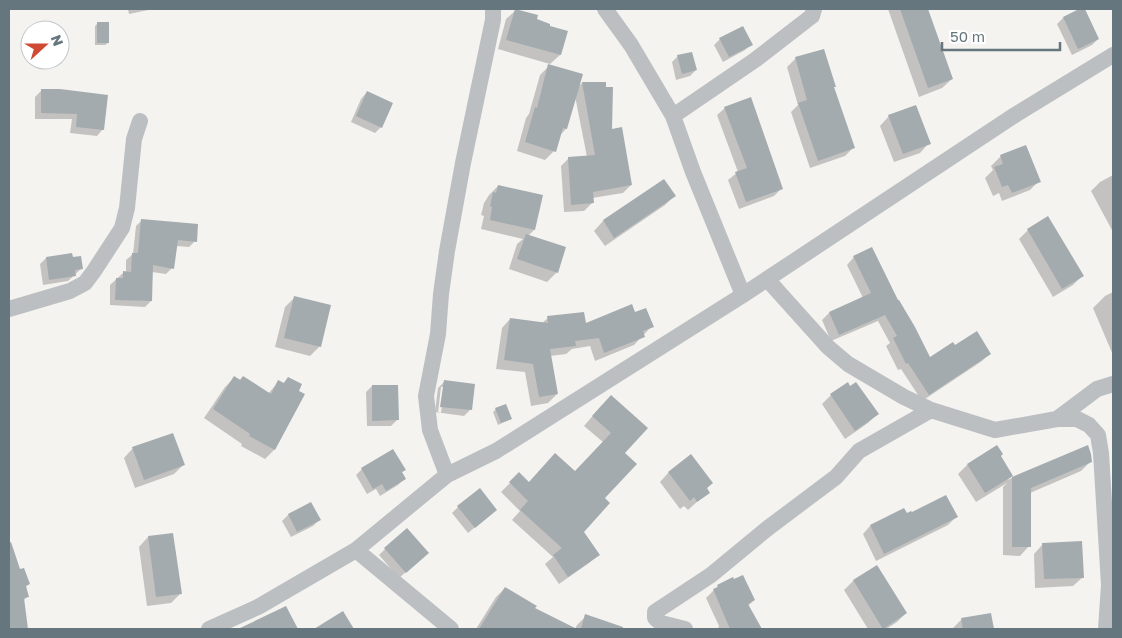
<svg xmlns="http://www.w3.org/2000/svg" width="1122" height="638" viewBox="0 0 1122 638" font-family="'Golos Text',sans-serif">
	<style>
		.shadow { fill: #0003; fill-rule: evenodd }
		.building { fill: #a3abaf }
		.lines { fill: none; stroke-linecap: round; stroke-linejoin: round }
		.street { stroke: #bbbfc2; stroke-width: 16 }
	</style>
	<rect width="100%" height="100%" fill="#f4f3f0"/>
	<path class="shadow" d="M128,9H153L129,14Z
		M888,9H927L952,79L942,88L919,97Z
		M1082,9H1084L1098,39L1092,45L1072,55L1057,24L1063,18Z
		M516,10L548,27L566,32L560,55L550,64L498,49L506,19Z
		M98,23L108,43L105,45H95V26Z
		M720,39L751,44L745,50L723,62L714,45Z
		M678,56L696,70L690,76L676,80L672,62Z
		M796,58L833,88L853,148L845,156L810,168L791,112L798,105L787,67Z
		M549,66L578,87L582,83L611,130L631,185L623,193L592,198V203L584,211L564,212L561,166L569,158L587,157L575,96L566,129L560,135L554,151L545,160L517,151L526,118L529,114L540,75Z
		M41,91L103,129L97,136L70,133L72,119H35V97Z
		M367,92L381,127L375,133L351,122L361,99Z
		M725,108L782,188L774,196L739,209L728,180L738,172L717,115Z
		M889,116L929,143L920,153L894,162L880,126Z
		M1001,156L1039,181L1030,190L1002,201L999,193L993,196L985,178L993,170L991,166Z
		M1113,175V232L1091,191L1100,182Z
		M664,180L674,196L665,205L605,246L594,231L603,221Z
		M498,186L534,230L528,236L557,272L547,282L509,269L517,244L523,239L481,229L484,216L481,215L484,203L489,195Z
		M142,220L195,241L189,247L176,246L172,268L166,274L152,272L151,301L145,307L110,305V285L123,273H126V260L133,254L136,226Z
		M1028,230L1082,276L1073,285L1053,297L1019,239Z
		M71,254L72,259L82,268L68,281L43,285L40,264L46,258Z
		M854,257L897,302L929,359L955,347L990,353L982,361L922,401L901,369L898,370L886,346L890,343L878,321L831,341L822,320L829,313L863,298L847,265Z
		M1113,292V355L1093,308L1105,296Z
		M294,298L320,346L310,356L275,347L285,307Z
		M634,314L652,326L634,345L595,361L590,346L572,349L566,354L550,356L557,394L548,403L531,406L525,372L496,369L502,328L510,319L542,323L548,318L585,324Z
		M235,377L268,394L279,381L283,384L288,378L274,450L265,459L241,446L242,444L204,418L225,387Z
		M444,382L473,385L470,410L464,416L435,412L438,388ZM441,387H444L441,413H438Z
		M372,386L397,420L391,426H367L366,392Z
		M831,395L877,414L868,423L845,439L822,404Z
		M602,405L624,453L603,498L582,532L598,555L589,563L559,584L545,564L553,557L512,520L520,511L501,492L519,474L529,483L575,473L603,442L584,426Z
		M496,409L511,419L498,425L493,412Z
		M996,446L1000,456L1012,475L1007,480L1087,447L1090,462L1081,471L1030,493L1029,546L1020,556L1003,555V487L1007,483L976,502L958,474L967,465Z
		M133,448L183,465L174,474L135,488L124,458Z
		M362,469L404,470L401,473L404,479L398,485L380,496L376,489L367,494L356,475Z
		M669,472L706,489L708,492L688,510L684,506L680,509L660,482Z
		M311,504L319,520L313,526L291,537L282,521L288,515Z
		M458,507L496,510L468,533L452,513Z
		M906,514L956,517L948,525L876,561L863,534L870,526Z
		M148,537L180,594L171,603L147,606L139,547Z
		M1043,544L1083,577L1073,586L1035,588L1034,554Z
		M385,549L421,559L399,578L379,555Z
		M18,566L28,584L25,588L28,596L23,601L27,629H9V569Z
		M877,567L906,613L897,622L886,629H868L844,590L853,581Z
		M742,576L754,600L748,606L761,629H718L719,626L706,598L718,586Z
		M505,588L534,609L574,629H476L496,597Z
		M990,615L993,629H941L953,628L961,620Z
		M586,616L627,629H575L577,625Z"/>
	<path class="building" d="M515,9L538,15L537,19L550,24V26L568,31L561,55L506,40Z
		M900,9H928L953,79L928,88Z
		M1079,9H1085L1099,39L1078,49L1063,17Z
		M97,22H109V43H97Z
		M743,26L753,45L729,57L719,38Z
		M824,49L836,87H834L855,148L818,161L798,103L807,100L795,57Z
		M692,52L697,70L682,74L677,55Z
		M548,64L583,74L567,129L563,128L556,152L525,142L535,107L537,108Z
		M582,82H606V87H613L612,129L622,127L632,185L593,192L594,203L571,205L568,157L595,155Z
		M41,89H60L108,95L104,130L76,127L77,114L41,113Z
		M367,91L393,103L382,128L356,116Z
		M751,97L783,189L746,202L735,172L747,168L724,107Z
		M916,105L931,144L903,154L888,115Z
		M1026,145L1041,182L1012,193L1008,185L1002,187L994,167L1003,164L1000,155Z
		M664,179L676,196L614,238L603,220Z
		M498,185L543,195L535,230L490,220L492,207L490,206L493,192L496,193Z
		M1048,216L1084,276L1062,289L1027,229Z
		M141,219L198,224L197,242L178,240L174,269L153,265L152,301L115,300L116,278H123V271L131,272L132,253H138Z
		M526,234L566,247L558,273L517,259Z
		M872,247L898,300H899L915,327L930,357L953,342L955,345L977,331L991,354L929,395L908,363L906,364L893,338L897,336L885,315L839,335L829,312L871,293L853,256Z
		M72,253L73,257L81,256L83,269L75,270L76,276L49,280L46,257Z
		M294,296L331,305L321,347L284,338Z
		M632,304L635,312L646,308L654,327L643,331L645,337L604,353L599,338L575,341L576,346L550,349L558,394L539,397L533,364L504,360L510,318L548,323L547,316L584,312L586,323Z
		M234,376L240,380L243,376L271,394L278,380L284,383L288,377L302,384L299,391L305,394L275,450L249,436L250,434L213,409Z
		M444,380L475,384L472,410L440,407Z
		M848,382L850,386L856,382L879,414L855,431L830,394Z
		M372,385H398L399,420L372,421Z
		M611,395L648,428L625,453L637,464L605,498L610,503L584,532L600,555L568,577L553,555L562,548L520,510L528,501L509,482L519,472L529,482L555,453L575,471L611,433L592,416Z
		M506,404L512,419L501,423L495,408Z
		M173,433L185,465L144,480L132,447Z
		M997,445L1003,454L1001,456L1013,476L985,493L967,464Z
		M1088,445L1091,454L1092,462L1031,488V547H1012V477Z
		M393,449L406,470L402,472L406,479L386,491L382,484L373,489L361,468Z
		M691,454L713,483L707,488L710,493L697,502L694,497L690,501L668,472Z
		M480,488L497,510L475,528L457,506Z
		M946,495L958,517L884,554L870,525L904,508L907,513L911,511L912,512Z
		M311,502L321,520L297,532L288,514Z
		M407,528L429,553L406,573L384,548Z
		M173,533L182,594L156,597L148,536Z
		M1082,541L1084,578L1044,579L1042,543Z
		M11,542L20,569L24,568L30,584L26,586L29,597L24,598L28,629H9V543Z
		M877,565L907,613L883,629L853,580Z
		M743,575L755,600L748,604L762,629H730L713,589L718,587L717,585L733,577L734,579Z
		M505,587L537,606L535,608L577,629H479Z
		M286,606L298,629H238Z
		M343,611L354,629H314Z
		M991,613L994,629H963L961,618Z
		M585,614L623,627L622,629H581Z"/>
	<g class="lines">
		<path class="street" d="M605,9L631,45L673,116L693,172L743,295
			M673,116L755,60L812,16L814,9
			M767,279L828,347L848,364L904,397L931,410L995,430L1057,419H1077L1089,425L1098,435L1101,453L1109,585L1106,629
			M9,309L70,291L85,283L94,271L122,228L127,208L134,139L140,121
			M1057,419L1097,389L1113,384
			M447,475L430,430L426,396L438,334L441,294L447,251L463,163L493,20V9
			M356,550L451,629
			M209,629L258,607L356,550L447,475L496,451L743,295L1015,115L1113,55
			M685,629L661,623L655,618V612L711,575L768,528L836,477L859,451L931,410"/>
	</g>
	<rect width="1122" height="638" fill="none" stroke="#66767e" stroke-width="20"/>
	<g transform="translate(45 45) rotate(69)"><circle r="24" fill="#ffffff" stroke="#c2c8cb"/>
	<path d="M0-4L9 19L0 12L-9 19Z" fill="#d04934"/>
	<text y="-8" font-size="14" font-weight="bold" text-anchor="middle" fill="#66767e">N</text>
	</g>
	<path d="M942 42v8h118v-8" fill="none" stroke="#66767e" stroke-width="2.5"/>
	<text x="950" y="42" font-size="15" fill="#66767e" stroke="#ffffff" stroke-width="4" paint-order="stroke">50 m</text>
</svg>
